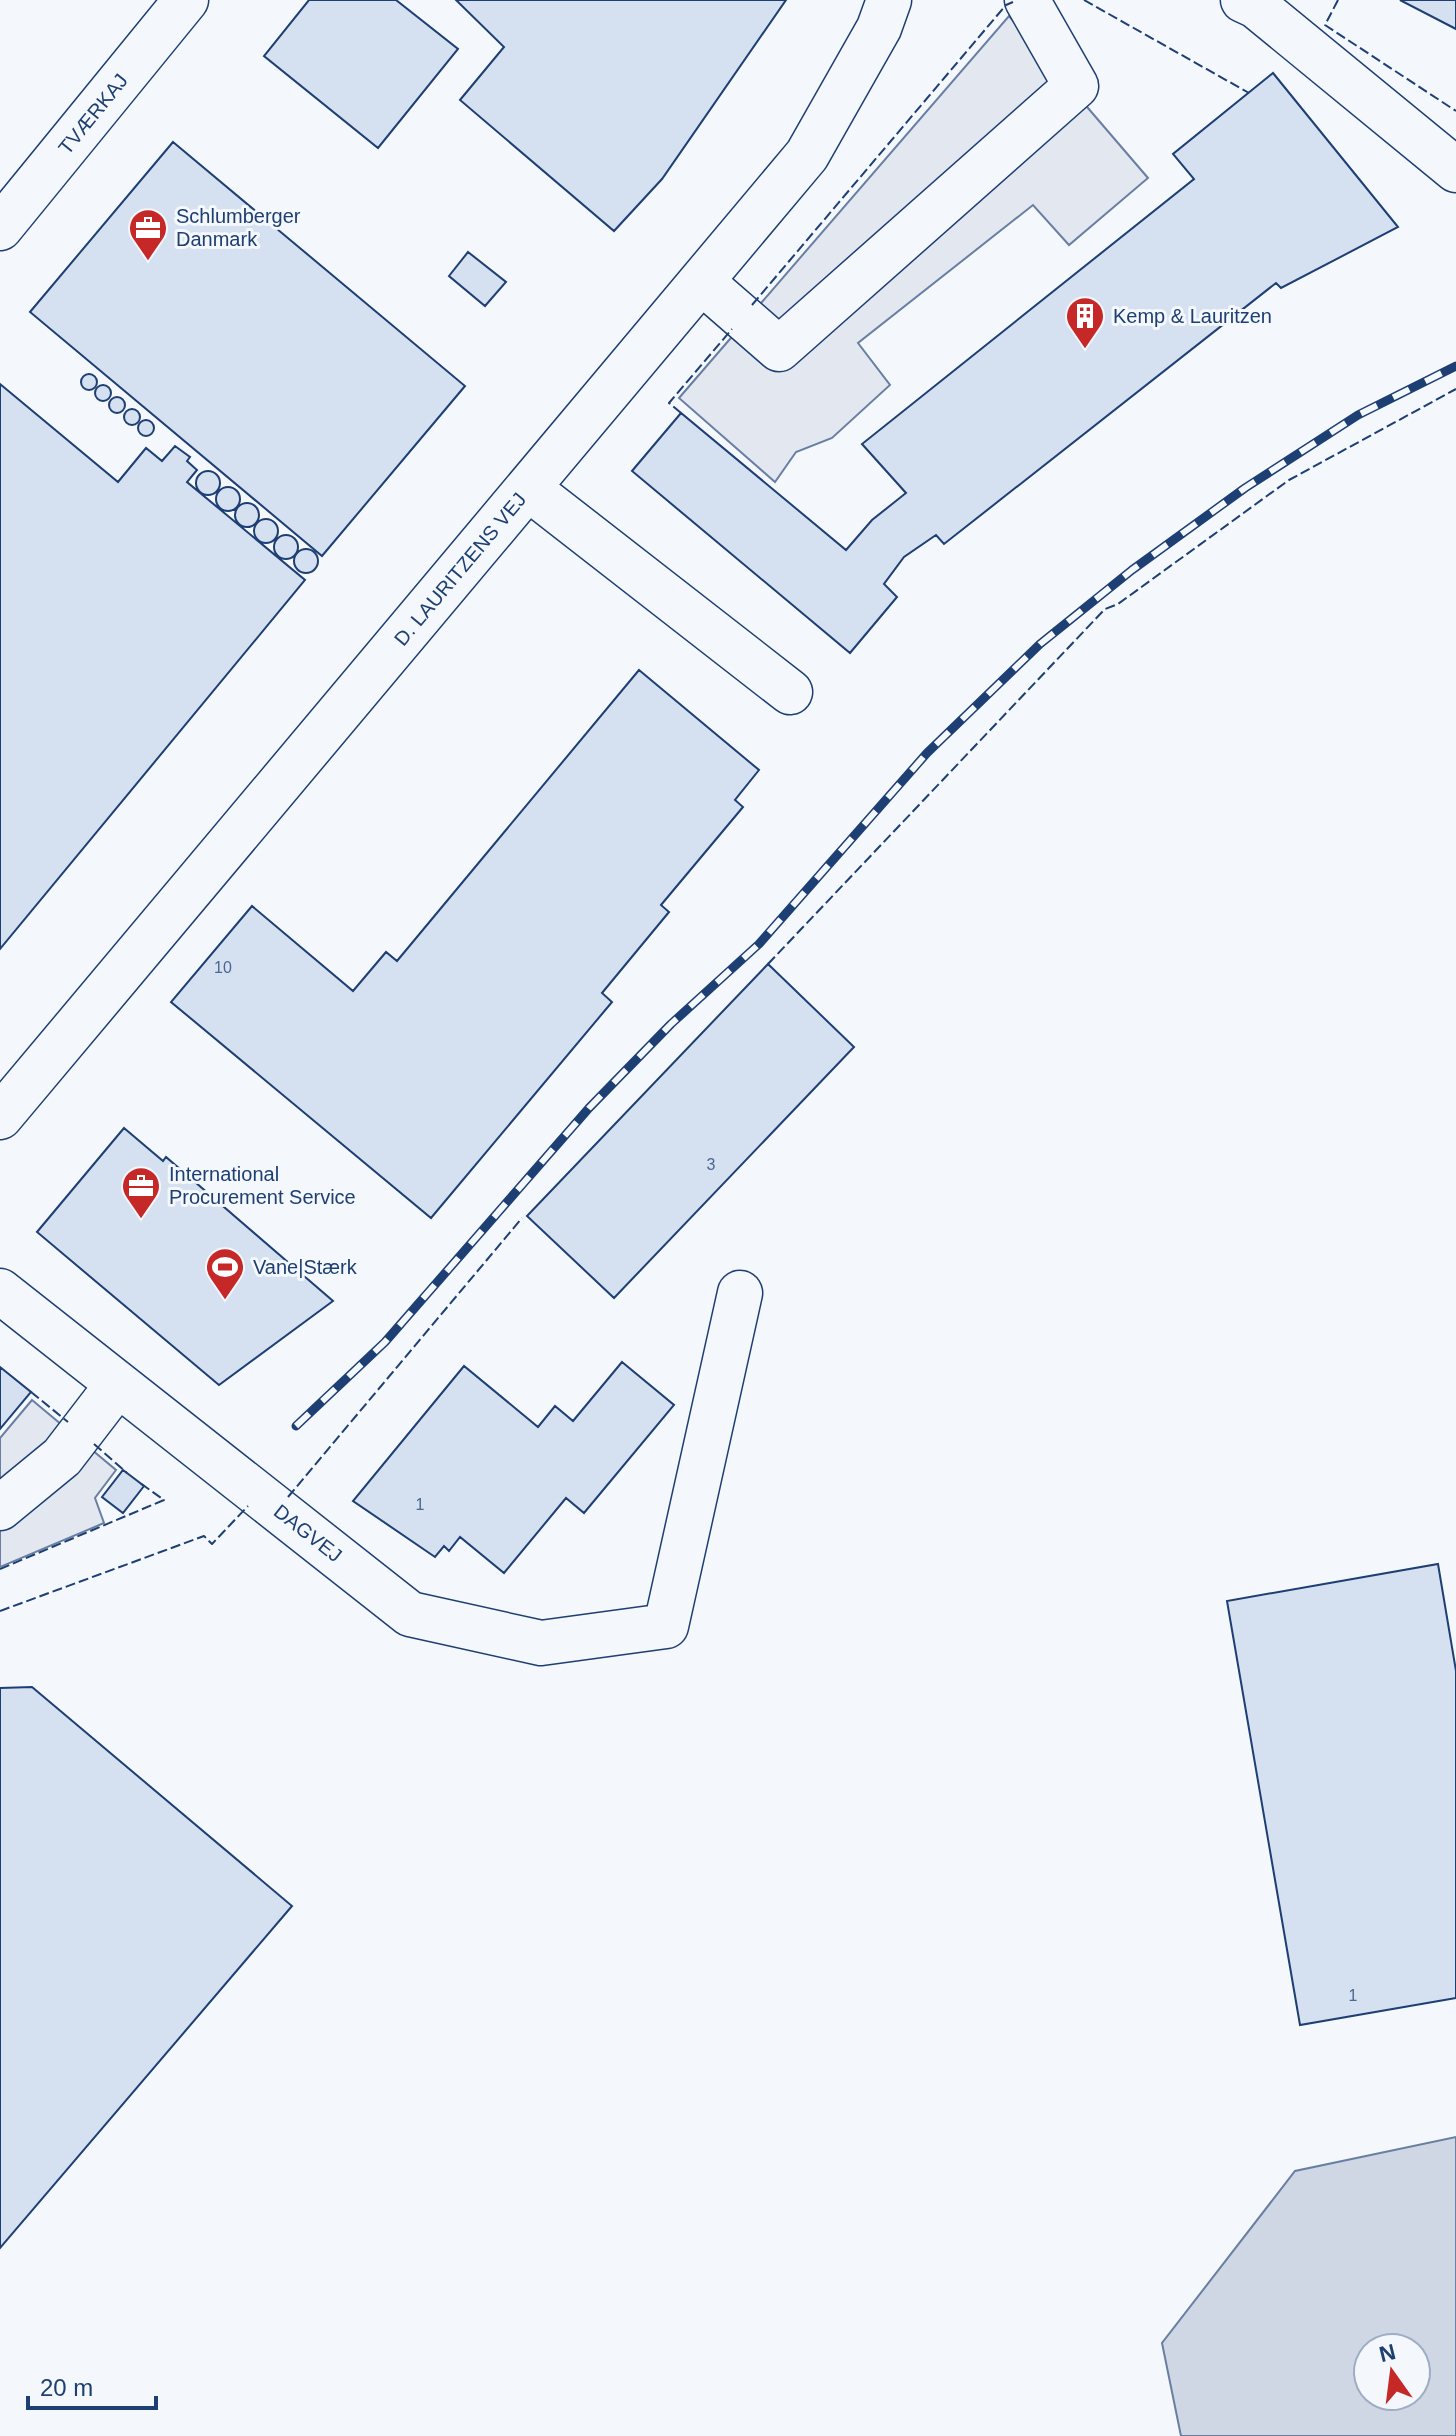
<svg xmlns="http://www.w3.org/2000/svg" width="1456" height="2436" viewBox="0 0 1456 2436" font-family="Arial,sans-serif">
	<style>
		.parking { fill: #e3e8f0; stroke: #687fa3; stroke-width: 2 }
		.water { fill: #cfd7e4; stroke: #687fa3; stroke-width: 2; fill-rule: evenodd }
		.building { fill: #d5e0f0; stroke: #1d3f73; stroke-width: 2 }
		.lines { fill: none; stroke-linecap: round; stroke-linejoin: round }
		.minor-casing { stroke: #1d3f73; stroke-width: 47 }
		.minor { stroke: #f4f7fb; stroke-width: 44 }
		.rail-casing { stroke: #1d3f73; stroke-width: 9 }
		.rail { stroke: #f4f7fb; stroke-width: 6; stroke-dasharray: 18; stroke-linecap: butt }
		.fence { stroke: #1d3f73; stroke-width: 2; stroke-dasharray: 10 4; stroke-linecap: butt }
		.labels { text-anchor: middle; stroke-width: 6; stroke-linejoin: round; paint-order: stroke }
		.number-label { font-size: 16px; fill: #4b6792 }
		.street-label { font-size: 20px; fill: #1d3f73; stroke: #f4f7fb }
		.poi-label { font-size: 20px; fill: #1d3f73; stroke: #f4f7fb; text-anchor: start }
	</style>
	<rect width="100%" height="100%" fill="#f4f7fb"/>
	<path class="parking" d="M1009,16L1148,178L1069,245L1033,205L858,343L890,385L832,438L796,452L775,482L679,398Z
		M32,1400L116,1470L95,1498L104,1523L0,1567V1438Z"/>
	<path class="water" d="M1456,2137V2436H1181L1162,2343L1295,2171ZM1368,2348H1416V2396H1368Z"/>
	<path class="building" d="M309,0H396L458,49L378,148L264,56Z
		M456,0H786L662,179L614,231L460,100L504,47Z
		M1400,0H1456V29Z
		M1273,73L1398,227L1281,288L1276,283L944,544L936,535L904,557L884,584L897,597L850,653L632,471L681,413L846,550L872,520L906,493L862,444L1194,179L1173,154Z
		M173,142L465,386L322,556L30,312Z
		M468,252L506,282L485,306L449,276Z
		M81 382a8 8 0 1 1 16 0a8 8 0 1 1-16 0Z
		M0,384L118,482L146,448L162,461L175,446L190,457L187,461L197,470L187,482L305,580L0,949Z
		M95 393a8 8 0 1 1 16 0a8 8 0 1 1-16 0Z
		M109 405a8 8 0 1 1 16 0a8 8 0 1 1-16 0Z
		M124 417a8 8 0 1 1 16 0a8 8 0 1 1-16 0Z
		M138 428a8 8 0 1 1 16 0a8 8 0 1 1-16 0Z
		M196 483a12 12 0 1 1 24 0a12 12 0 1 1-24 0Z
		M216 499a12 12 0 1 1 24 0a12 12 0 1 1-24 0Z
		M235 515a12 12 0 1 1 24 0a12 12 0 1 1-24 0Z
		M254 531a12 12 0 1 1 24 0a12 12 0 1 1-24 0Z
		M274 547a12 12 0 1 1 24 0a12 12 0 1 1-24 0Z
		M294 561a12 12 0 1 1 24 0a12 12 0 1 1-24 0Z
		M639,670L759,770L735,800L743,807L661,905L669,912L602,993L612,1002L431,1218L171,1002L252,906L353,991L386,952L397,961Z
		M768,964L854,1047L614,1298L527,1216Z
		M124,1128L163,1161L166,1157L333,1301L219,1385L37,1232Z
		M622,1362L674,1405L584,1513L566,1498L504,1573L460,1537L449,1551L444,1546L435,1557L353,1501L464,1366L538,1427L555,1406L573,1421Z
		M0,1367L31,1392L0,1429Z
		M123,1470L144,1486L123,1513L102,1497Z
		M1438,1564L1456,1671V1998L1300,2025L1227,1601Z
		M32,1687L292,1906L0,2248V1688Z"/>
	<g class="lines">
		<defs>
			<path id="minor" d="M1243,0L1256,6L1456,170
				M0,228L186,0
				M702,282L779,349L1076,86L1027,0
				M528,488L790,692
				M0,1117L807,155L879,28L889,0
				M0,1291L410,1614L541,1643L666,1626L740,1293
				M0,1508L62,1457L118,1384"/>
		</defs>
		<use href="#minor" class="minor-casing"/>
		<use href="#minor" class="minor"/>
		<defs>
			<path id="rail" d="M296,1426L385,1342L589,1108L671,1024L759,944L927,753L1040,644L1132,570L1245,488L1358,415L1456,366"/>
		</defs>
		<use href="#rail" class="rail-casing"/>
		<use href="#rail" class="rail"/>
		<path class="fence" d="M1084,0L1249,93
			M1338,0L1325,25L1456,111
			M752,305L1006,5L1013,2
			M681,413L669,403L732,329
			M768,964L1105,609L1118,604L1289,480L1456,389
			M31,1392L68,1422
			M94,1444L127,1473
			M288,1497L522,1218
			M0,1569L164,1500L140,1483
			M0,1611L204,1536L212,1544L248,1506"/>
	</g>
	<defs>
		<symbol id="office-pin" viewBox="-11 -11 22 30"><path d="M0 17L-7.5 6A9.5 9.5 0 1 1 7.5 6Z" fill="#c62828" stroke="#f4f7fb"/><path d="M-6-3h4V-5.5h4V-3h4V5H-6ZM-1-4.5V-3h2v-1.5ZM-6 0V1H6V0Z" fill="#fff"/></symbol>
		<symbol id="building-pin" viewBox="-11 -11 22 30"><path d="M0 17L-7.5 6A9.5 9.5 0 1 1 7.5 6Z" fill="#c62828" stroke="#f4f7fb"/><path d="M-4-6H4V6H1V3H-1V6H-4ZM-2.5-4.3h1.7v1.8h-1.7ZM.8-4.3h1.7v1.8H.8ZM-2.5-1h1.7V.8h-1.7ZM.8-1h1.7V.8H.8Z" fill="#fff"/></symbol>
		<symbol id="stadium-pin" viewBox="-11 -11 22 30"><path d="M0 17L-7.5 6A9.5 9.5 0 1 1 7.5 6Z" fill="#c62828" stroke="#f4f7fb"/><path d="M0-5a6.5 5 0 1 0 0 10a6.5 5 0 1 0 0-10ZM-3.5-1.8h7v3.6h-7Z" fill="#fff"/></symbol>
	</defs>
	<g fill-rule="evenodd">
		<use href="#office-pin" x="126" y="206" width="44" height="60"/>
		<use href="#building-pin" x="1063" y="294" width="44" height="60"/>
		<use href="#office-pin" x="119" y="1164" width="44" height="60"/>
		<use href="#stadium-pin" x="203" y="1245" width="44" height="60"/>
	</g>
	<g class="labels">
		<g class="number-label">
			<text x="223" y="973">10</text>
			<text x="711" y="1170">3</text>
			<text x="420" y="1510">1</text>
			<text x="1353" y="2001">1</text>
		</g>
		<g class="street-label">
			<text transform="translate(93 114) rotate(-51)" y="7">TVÆRKAJ</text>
			<text transform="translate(460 569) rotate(-50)" y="7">D. LAURITZENS VEJ</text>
			<text transform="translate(308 1533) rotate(38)" y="7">DAGVEJ</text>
		</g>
		<g class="poi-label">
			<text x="176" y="223">Schlumberger<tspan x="176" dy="23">Danmark</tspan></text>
			<text x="1113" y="323">Kemp &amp; Lauritzen</text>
			<text x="169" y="1181">International<tspan x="169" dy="23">Procurement Service</tspan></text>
			<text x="253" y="1274">Vane|Stærk</text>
		</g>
	</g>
	<g transform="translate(1392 2372) rotate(346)"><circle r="38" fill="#f4f7fb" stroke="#9eadc5" stroke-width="2"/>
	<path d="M0-6L14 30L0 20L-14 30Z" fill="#c62828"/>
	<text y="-12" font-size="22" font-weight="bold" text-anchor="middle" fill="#1d3f73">N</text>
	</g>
	<path d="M28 2396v12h128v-12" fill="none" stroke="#1d3f73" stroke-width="4"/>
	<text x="40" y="2396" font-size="24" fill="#1d3f73" stroke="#f4f7fb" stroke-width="6" paint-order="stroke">20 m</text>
</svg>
